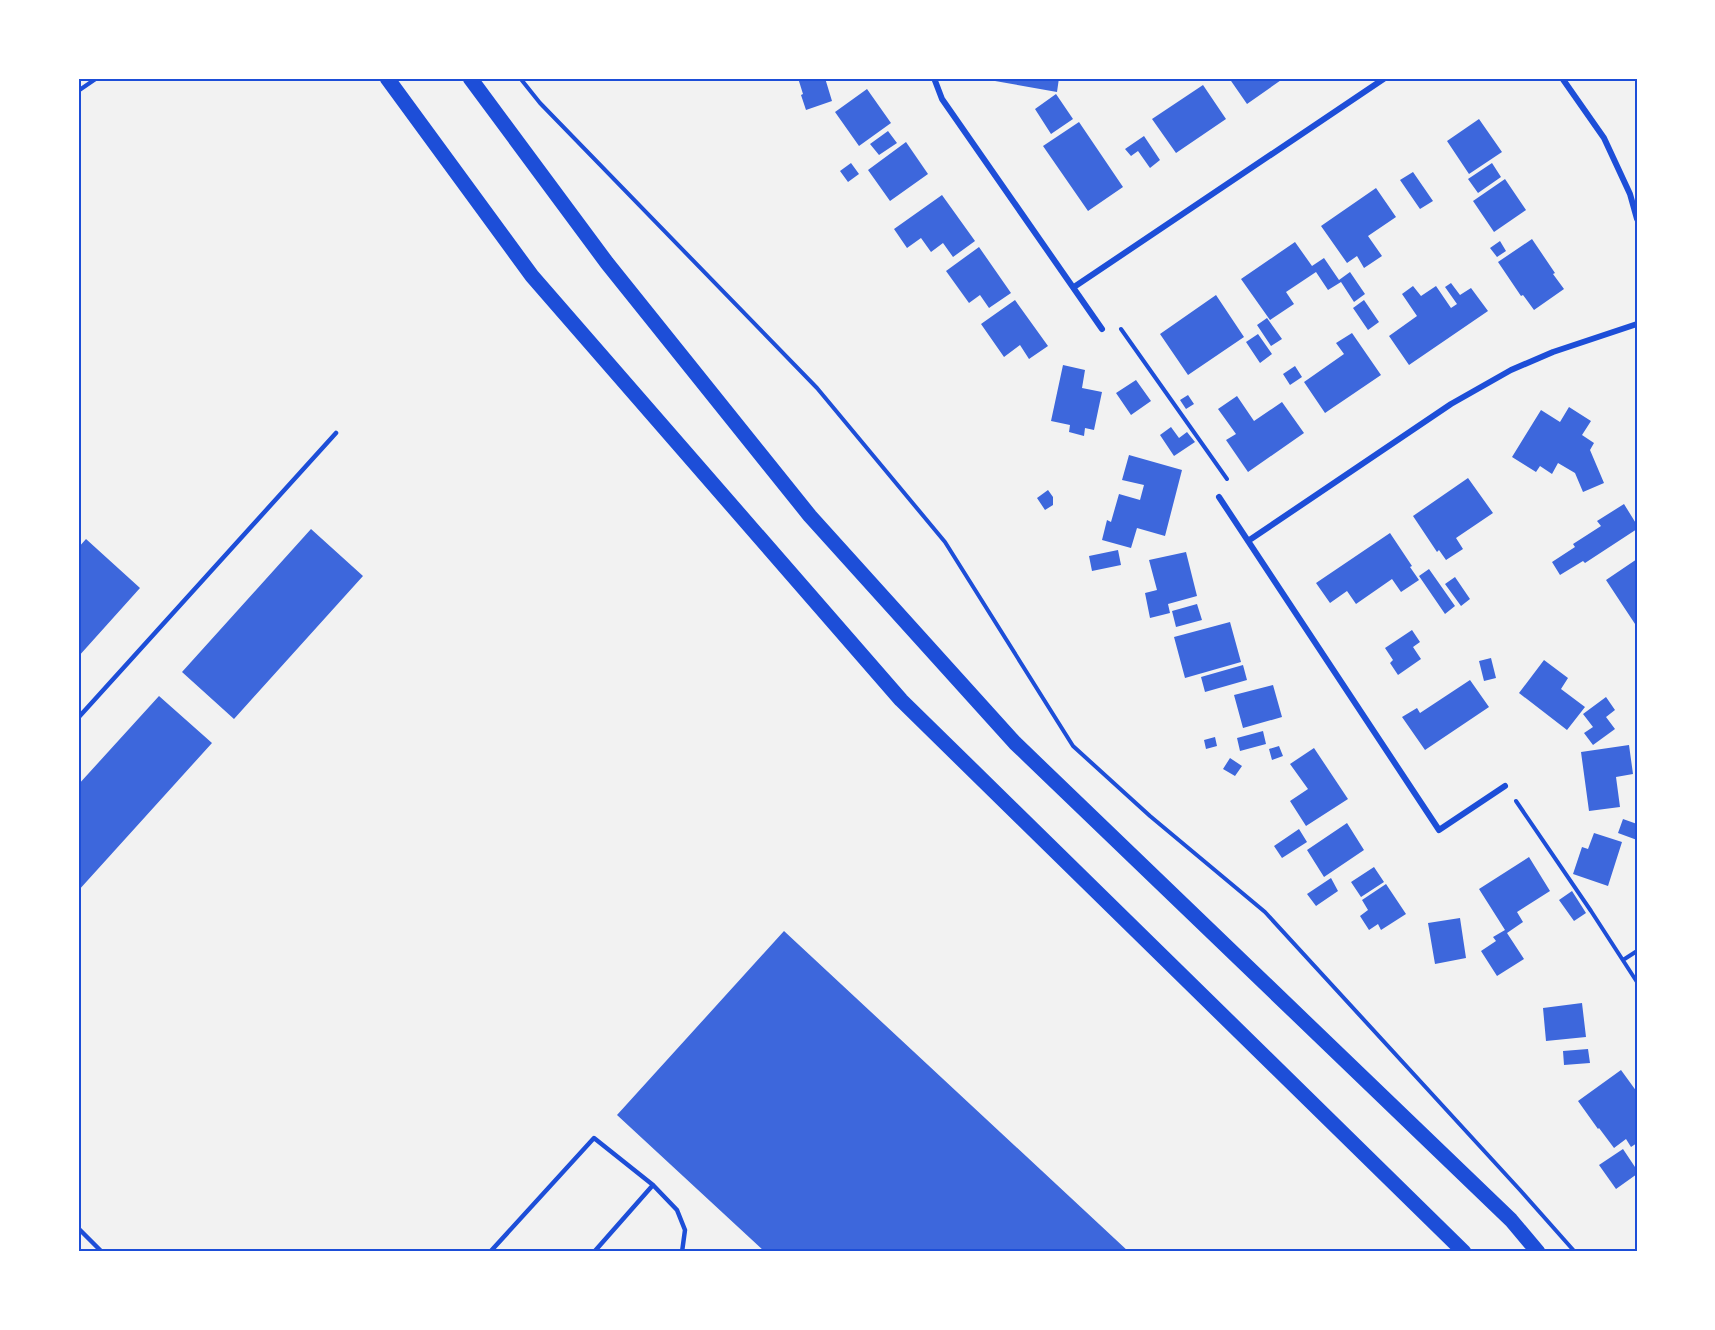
<svg xmlns="http://www.w3.org/2000/svg" width="1715" height="1330" viewBox="0 0 1715 1330" font-family="'DM Sans',sans-serif">
	<style>
		.building { fill: #3d67dc }
		.lines { fill: none; stroke-linecap: round; stroke-linejoin: round }
		.path { stroke: #1d4ed8; stroke-width: 4 }
		.service { stroke: #1d4ed8; stroke-width: 4.5 }
		.minor { stroke: #1d4ed8; stroke-width: 6 }
		.primary { stroke: #1d4ed8; stroke-width: 15 }
		.neatline { fill: none; stroke: #1d4ed8; stroke-width: 2 }
	</style>
	<rect width="100%" height="100%" fill="#f2f2f2"/>
	<path class="building" d="M798,78H825L832,101L806,110L801,95L803,94Z
		M996,78H1059L1057,92L995,81Z
		M1229,78H1284L1247,104Z
		M1203,85L1226,119L1176,153L1152,119Z
		M867,89L891,123L859,146L835,112Z
		M1056,94L1073,119L1051,134L1035,109Z
		M1479,119L1502,152L1469,174L1447,141Z
		M1079,122L1123,187L1088,211L1043,146Z
		M888,131L897,143L879,155L870,144Z
		M1144,136L1160,160L1150,168L1138,151L1131,156L1125,149Z
		M906,142L928,174L890,201L868,170Z
		M851,163L859,174L848,182L840,171Z
		M1492,163L1501,177L1478,193L1468,179Z
		M1413,172L1433,201L1420,209L1400,180Z
		M1505,179L1526,210L1494,232L1473,201Z
		M1376,188L1396,217L1368,236L1382,256L1364,268L1357,256L1347,263L1321,226Z
		M942,195L975,241L953,257L943,243L931,252L921,238L907,248L894,229Z
		M1532,239L1555,273L1553,274L1564,289L1534,310L1523,295L1521,296L1498,262Z
		M1500,241L1506,251L1497,257L1490,248Z
		M1295,242L1312,266L1324,258L1339,280L1350,272L1365,294L1354,302L1341,282L1328,290L1316,272L1286,292L1294,304L1270,320L1241,279Z
		M979,247L1011,293L989,308L980,295L969,303L946,271Z
		M1451,283L1460,295L1471,288L1488,311L1409,365L1389,336L1417,316L1402,294L1413,286L1421,296L1436,286L1451,308L1457,304L1445,287Z
		M1216,295L1244,337L1188,375L1160,334Z
		M1015,300L1048,346L1029,359L1020,345L1004,357L981,324Z
		M1364,300L1379,322L1368,330L1353,308Z
		M1267,318L1282,339L1271,346L1257,325Z
		M1352,333L1381,375L1325,413L1304,382L1344,354L1336,343Z
		M1258,334L1272,354L1260,363L1246,342Z
		M1063,365L1085,370L1082,388L1102,392L1094,430L1085,428L1084,436L1069,432L1070,425L1051,421Z
		M1295,366L1302,377L1290,385L1283,374Z
		M1136,380L1151,401L1131,415L1116,393Z
		M1188,395L1194,404L1186,409L1180,400Z
		M1237,396L1254,421L1282,402L1304,433L1248,472L1226,440L1236,434L1218,409Z
		M1569,407L1591,421L1582,435L1594,443L1590,450L1604,483L1583,492L1575,473L1558,463L1552,474L1540,466L1536,472L1512,457L1541,410L1560,422Z
		M1171,427L1179,438L1187,432L1195,442L1174,456L1160,435Z
		M1129,455L1182,470L1165,536L1137,528L1131,548L1102,540L1107,520L1111,522L1119,494L1140,500L1144,485L1122,480Z
		M1468,478L1493,513L1456,538L1463,549L1446,560L1439,550L1437,552L1413,516Z
		M1048,490L1053,497V505L1045,510L1037,498Z
		M1624,504L1637,525V529L1585,563L1583,561L1560,575L1552,562L1575,547L1573,544L1601,526L1597,521Z
		M311,529L363,576L234,719L182,672Z
		M1390,533L1412,566L1410,567L1419,580L1401,592L1392,579L1356,604L1347,591L1330,603L1316,583Z
		M86,539L140,588L78,657V548Z
		M1118,550L1121,565L1092,571L1089,556Z
		M1186,552L1197,596L1168,604L1170,613L1150,618L1145,593L1157,590L1149,560Z
		M1637,559V627L1606,580Z
		M1429,569L1455,606L1445,614L1419,576Z
		M1455,577L1470,599L1461,606L1445,584Z
		M1197,604L1202,620L1176,627L1172,611Z
		M1230,622L1241,662L1185,678L1174,637Z
		M1412,630L1420,642L1413,647L1421,659L1398,675L1390,663L1393,660L1385,648Z
		M1491,658L1496,678L1484,681L1479,661Z
		M1544,660L1568,678L1561,689L1585,707L1567,730L1519,693Z
		M1243,665L1247,680L1205,692L1201,677Z
		M1470,680L1489,707L1425,750L1402,717L1417,708L1420,713Z
		M1273,685L1282,717L1243,728L1234,695Z
		M159,696L212,743L78,891V785Z
		M1606,697L1615,710L1606,717L1615,729L1593,745L1584,733L1593,727L1583,714Z
		M1263,731L1266,744L1240,751L1237,738Z
		M1215,737L1217,746L1206,749L1204,740Z
		M1629,745L1633,774L1616,777L1620,807L1589,811L1581,752Z
		M1279,746L1283,756L1272,760L1269,749Z
		M1314,748L1348,799L1306,826L1290,801L1308,789L1290,764Z
		M1230,758L1242,766L1235,776L1223,769Z
		M1623,819L1637,824V840L1618,833Z
		M1347,823L1364,850L1324,877L1307,850Z
		M1299,829L1307,842L1282,858L1274,846Z
		M1594,833L1622,842L1608,886L1573,874L1582,847L1588,849Z
		M1529,857L1550,891L1517,912L1523,922L1507,933L1524,959L1497,976L1481,951L1496,941L1493,937L1505,930L1479,889Z
		M1374,867L1384,882L1361,897L1351,882Z
		M1331,878L1338,891L1316,906L1307,894Z
		M1386,884L1406,914L1381,930L1378,924L1369,930L1360,916L1368,910L1362,900Z
		M1572,891L1586,913L1574,921L1559,900Z
		M1460,918L1466,958L1435,964L1428,923Z
		M784,931L1129,1252H765L617,1115Z
		M1582,1003L1586,1037L1546,1041L1543,1008Z
		M1588,1049L1590,1063L1564,1065L1563,1051Z
		M1621,1070L1637,1092V1143L1631,1147L1626,1139L1614,1148L1599,1128L1598,1129L1578,1101Z
		M1623,1149L1637,1170V1174L1616,1189L1599,1165Z"/>
	<g class="lines">
		<path class="path" d="M520,78L540,103L817,388L945,542L1073,746L1150,816L1265,912L1520,1190L1575,1252
			M78,91L97,78
			M1121,329L1227,479
			M1516,801L1591,911L1637,982
			M1623,960L1637,951"/>
		<path class="service" d="M78,718L336,433
			M78,1228L102,1252
			M490,1252L594,1138L653,1185L677,1210L685,1230L682,1252
			M594,1252L653,1185"/>
		<path class="minor" d="M934,78L942,99L1102,329
			M1562,78L1604,138L1630,194L1637,219
			M1074,287L1385,78
			M1219,497L1439,830L1505,786
			M1248,541L1451,404L1511,370L1553,352L1637,324"/>
		<path class="primary" d="M387,78L532,276L901,700L1464,1252
			M470,78L607,263L810,516L1015,743L1511,1220L1538,1252"/>
	</g>
	<rect width="1715" height="1330" fill="none" stroke="#ffffff" stroke-width="159"/>
	<rect x="80" y="80" width="1556" height="1170" class="neatline"/>
</svg>
